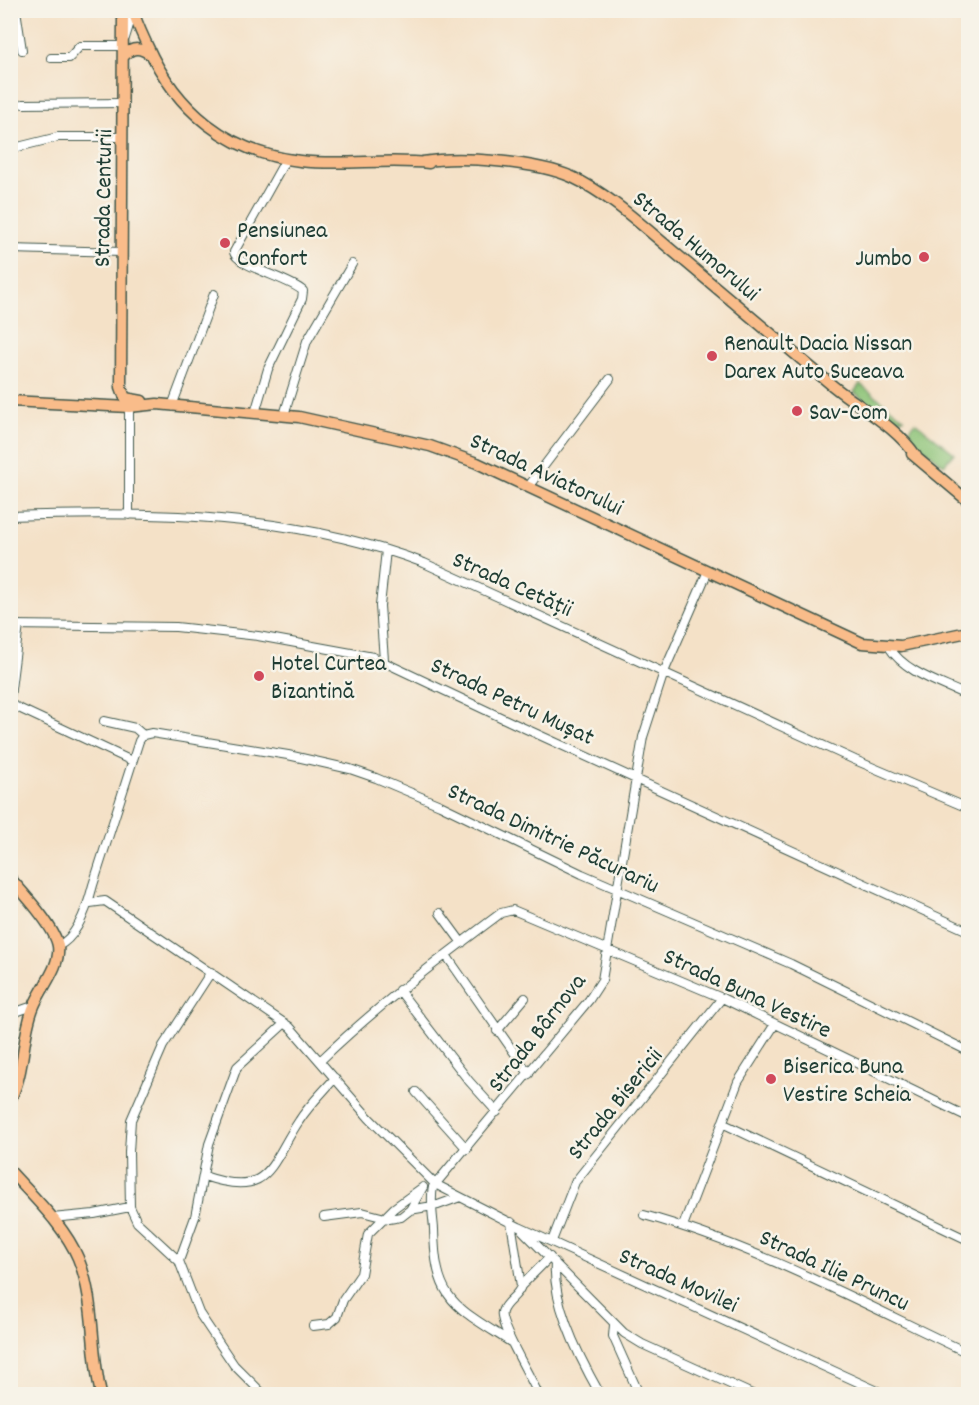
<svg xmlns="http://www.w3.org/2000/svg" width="979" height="1405" viewBox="0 0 979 1405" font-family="Dekko,sans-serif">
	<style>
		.green { fill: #8cc377; stroke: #568056; stroke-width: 1.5 }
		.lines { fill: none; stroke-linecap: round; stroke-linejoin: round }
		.minor-casing { stroke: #3f564a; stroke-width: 10 }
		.major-casing { stroke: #3f564a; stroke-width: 13 }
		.minor { stroke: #fff; stroke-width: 8 }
		.major { stroke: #f9bc8a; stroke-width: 10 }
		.poi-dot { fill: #d1495b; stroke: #f7f3e8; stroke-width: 2 }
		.labels { text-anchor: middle; stroke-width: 5; stroke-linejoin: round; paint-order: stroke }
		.street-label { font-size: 24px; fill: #1f3d34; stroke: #f7f3e8 }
		.poi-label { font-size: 24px; fill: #1f3d34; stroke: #f7f3e8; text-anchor: start }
	</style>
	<rect width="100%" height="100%" fill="#f7f3e8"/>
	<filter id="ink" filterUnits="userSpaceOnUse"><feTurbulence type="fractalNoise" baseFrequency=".0167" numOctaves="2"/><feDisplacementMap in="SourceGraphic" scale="12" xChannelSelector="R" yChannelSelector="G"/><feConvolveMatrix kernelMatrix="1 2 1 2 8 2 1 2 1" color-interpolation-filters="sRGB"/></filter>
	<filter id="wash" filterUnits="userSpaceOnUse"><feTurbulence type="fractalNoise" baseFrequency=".008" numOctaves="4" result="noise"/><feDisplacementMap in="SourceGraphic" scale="24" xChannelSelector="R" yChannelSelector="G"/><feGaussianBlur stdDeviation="1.35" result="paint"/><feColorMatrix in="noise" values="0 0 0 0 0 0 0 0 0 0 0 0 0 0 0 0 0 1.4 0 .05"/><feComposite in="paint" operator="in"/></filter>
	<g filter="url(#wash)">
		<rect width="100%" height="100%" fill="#f4e1c7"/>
		<path class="green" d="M860,384L904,418L890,421L854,392Z
			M915,422L954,453L944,465L911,438L910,429Z"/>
	</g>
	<g filter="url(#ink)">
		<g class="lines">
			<defs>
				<path id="minor" d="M16,10L22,50
					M125,38L130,22L141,10
					M51,58H69L80,46H123
					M23,104L124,103
					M10,149L58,137H123
					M10,249L122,252
					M172,406L214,294
					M255,413L268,369L302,299L303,291C289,278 236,266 234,252L286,159
					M284,415L307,341L352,264
					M528,487L610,379
					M129,515V407
					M10,516C148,511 294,513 424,563L855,760L968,808
					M10,625L176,627L258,636L373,657L513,723L968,931
					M889,647C905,673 942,683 968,696
					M384,660L380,606L386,550
					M10,697L19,625
					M10,704L132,761
					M104,721L135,728L143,735
					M143,735L152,733L288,755L350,769L376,778L440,805L582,874L791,964L968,1051
					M90,903L105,901L290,1027L369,1118L435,1184L519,1227L884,1394
					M440,913L462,943
					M58,946C78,937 88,905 93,885L139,741L143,735
					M446,955L529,1074
					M211,972L163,1046L131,1120L129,1152L130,1207L137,1222L179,1261L199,1313L209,1328L234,1365L263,1394
					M399,990L469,1081L497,1112
					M10,1014L33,1006
					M497,1031L525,998
					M320,1061C376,1007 438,960 501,913L513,910L722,998L968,1117
					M416,1092L467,1149
					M722,1123L968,1240
					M204,1176C270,1199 269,1166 299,1121C309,1105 323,1092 335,1078
					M410,1210L438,1205L460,1197
					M644,1215C757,1246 862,1303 968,1353
					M324,1217L362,1212L389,1219L401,1217L410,1210L423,1187
					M52,1218L94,1214L130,1207
					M511,1222L521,1286C518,1297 505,1301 502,1312C498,1324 532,1378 538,1394
					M683,1226L738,1082L775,1024
					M523,1231L624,1333L642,1344L752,1394
					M552,1241L575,1182L722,998
					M179,1261L195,1217L209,1144L237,1067L285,1023
					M555,1263C552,1304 580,1359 600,1394
					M521,1286L550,1257
					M614,1325L613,1336L639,1394
					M313,1326L329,1324L337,1317L343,1300L361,1274L368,1234L394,1208L423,1187
					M512,1343C455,1306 435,1302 434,1229C433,1216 430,1200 433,1187L589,1000L602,980L643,737L664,672L708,571"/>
				<path id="major" d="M123,10L121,387L125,398L142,401
					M133,10C136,22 142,34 147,45C176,110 228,153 300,161C343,166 387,158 429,163
					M124,56C133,46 141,48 151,55
					M423,162C460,155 538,162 572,177C608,194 638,222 668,247C723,293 778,340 833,386C860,408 896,426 916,456
					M10,401L129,407L157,404L299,417L430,446L477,463L862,643L901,646L968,632
					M912,454L968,501
					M10,878C23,893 55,927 58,946C61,966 41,988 34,1006C21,1036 26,1070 10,1100
					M10,1171C34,1198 64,1225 78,1258C96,1301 90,1350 101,1394"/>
			</defs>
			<use href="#minor" class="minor-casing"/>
			<use href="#major" class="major-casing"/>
			<use href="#minor" class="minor"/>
			<use href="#major" class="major"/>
		</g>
	</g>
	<g class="poi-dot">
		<circle cx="225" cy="243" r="6"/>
		<circle cx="924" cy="257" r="6"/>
		<circle cx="712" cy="356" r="6"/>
		<circle cx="797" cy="411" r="6"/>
		<circle cx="259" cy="676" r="6"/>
		<circle cx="771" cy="1079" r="6"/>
	</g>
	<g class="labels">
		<g class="street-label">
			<text transform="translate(102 198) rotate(-89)" y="8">Strada Centurii</text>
			<text transform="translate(697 245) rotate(40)" y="8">Strada Humorului</text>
			<text transform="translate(547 473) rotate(25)" y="8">Strada Aviatorului</text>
			<text transform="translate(513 583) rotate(24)" y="8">Strada Cetății</text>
			<text transform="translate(513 700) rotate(25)" y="8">Strada Petru Mușat</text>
			<text transform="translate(554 837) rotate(25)" y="8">Strada Dimitrie Păcurariu</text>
			<text transform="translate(748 992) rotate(25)" y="8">Strada Buna Vestire</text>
			<text transform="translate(536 1032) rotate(-52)" y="8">Strada Bârnova</text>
			<text transform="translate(614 1103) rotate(-51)" y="8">Strada Bisericii</text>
			<text transform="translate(835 1269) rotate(25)" y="8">Strada Ilie Pruncu</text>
			<text transform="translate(679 1279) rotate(24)" y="8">Strada Movilei</text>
		</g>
		<g class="poi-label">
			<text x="237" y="237">Pensiunea<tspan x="237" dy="28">Confort</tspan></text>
			<text x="912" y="265" text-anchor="end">Jumbo</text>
			<text x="724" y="350">Renault Dacia Nissan<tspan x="724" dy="28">Darex Auto Suceava</tspan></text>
			<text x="809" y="419">Sav-Com</text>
			<text x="271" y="670">Hotel Curtea<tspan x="271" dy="28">Bizantină</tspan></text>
			<text x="783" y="1073">Biserica Buna<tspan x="783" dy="28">Vestire Scheia</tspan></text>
		</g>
	</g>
	<rect width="979" height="1405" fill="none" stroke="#f7f3e8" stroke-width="36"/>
</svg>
